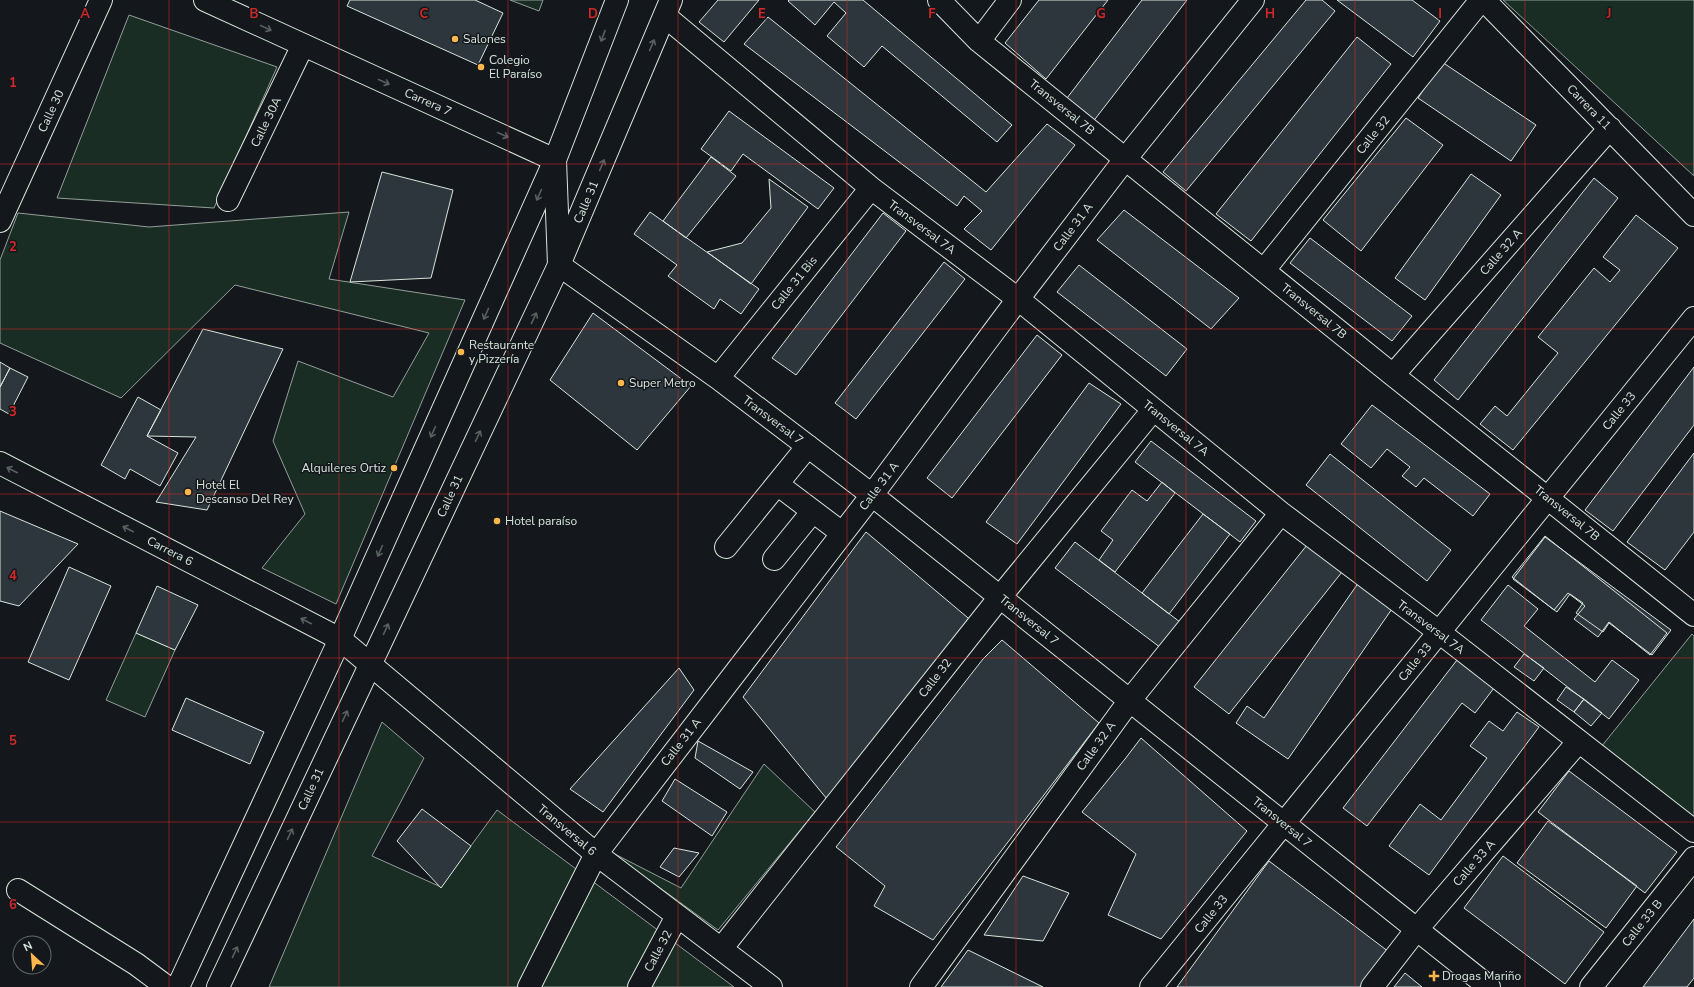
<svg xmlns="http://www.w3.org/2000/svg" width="1694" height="987" viewBox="0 0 1694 987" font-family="'Nunito Sans',sans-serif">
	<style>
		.green { fill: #1a2d24; stroke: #939e99 }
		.building { fill: #2c363c; stroke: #d8e6dc }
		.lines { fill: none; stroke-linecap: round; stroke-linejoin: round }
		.minor-casing { stroke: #d8e6dc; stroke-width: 24 }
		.major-casing { stroke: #d8e6dc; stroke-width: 24 }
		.minor { stroke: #14181c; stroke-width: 22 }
		.major { stroke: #14181c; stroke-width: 22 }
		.oneway { stroke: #59605f }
		.grid { fill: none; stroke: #d62828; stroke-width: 1; stroke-opacity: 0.55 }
		.poi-dot { fill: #ffb74d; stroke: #14181c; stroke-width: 1.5 }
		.labels { text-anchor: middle; stroke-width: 3; stroke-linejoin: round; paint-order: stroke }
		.poi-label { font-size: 12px; fill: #d8e6dc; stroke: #14181c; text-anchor: start }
		.street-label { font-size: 12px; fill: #d8e6dc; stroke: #14181c }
		.grid-label { font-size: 13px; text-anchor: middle; font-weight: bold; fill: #d62828; stroke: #14181c; stroke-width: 3; stroke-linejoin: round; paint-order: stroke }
	</style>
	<rect width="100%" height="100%" fill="#14181c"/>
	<path class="green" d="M510,0H543L539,11Z
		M1503,0H1694V176Z
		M129,15L277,67L214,208L57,198Z
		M349,212L329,279L465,300L336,604L262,568L305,514L273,441L298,361L393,397L429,333L235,285L121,398L0,343V260L18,213L149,227Z
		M136,633L175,650L145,717L106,700Z
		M1692,634L1694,636V817L1601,747Z
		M382,722L424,758L372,856L441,887L497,810L734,987H269Z
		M764,764L815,812L718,930L609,851L681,888Z"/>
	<path class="building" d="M350,0H475L503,13L478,65L347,6Z
		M718,0H759L724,42L699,22Z
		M789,0H863L1012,125L997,142L882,46L864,67L827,36L846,13L834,2L815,25L788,1Z
		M1039,0H1108L1046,79L1005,43Z
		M1142,0H1187L1092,123L1064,102Z
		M1306,0H1322L1335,11L1186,191L1163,172Z
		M1337,0H1412L1440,21L1413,57Z
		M768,17L986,192L1047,124L1075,145L991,250L964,229L982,211L964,196L957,206L744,44Z
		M1357,37L1391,64L1251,241L1216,214Z
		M1442,62L1536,125L1511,161L1418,98Z
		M729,111L834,188L818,209L743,154L731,171L701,149Z
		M1406,118L1443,145L1361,251L1323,220Z
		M711,157L736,176L686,238L663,221Z
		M382,172L453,190L431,278L350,282Z
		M1471,174L1501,195L1425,300L1395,278Z
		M1594,178L1618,198L1458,400L1434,380Z
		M769,179L808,207L751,284L707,252L742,243L771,208Z
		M1124,210L1239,298L1211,329L1097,240Z
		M650,212L759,289L741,314L720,299L714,309L668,276L677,265L634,234Z
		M883,213L906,231L796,375L772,358Z
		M1636,215L1678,248L1513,450L1480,424L1495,406L1507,416L1558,353L1538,337L1594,268L1610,282L1620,270L1603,257Z
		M1310,238L1412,316L1392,341L1290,263Z
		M944,262L965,279L856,419L835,403Z
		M1079,265L1187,349L1166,376L1057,292Z
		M593,313L691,386L637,450L550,380Z
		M203,329L283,349L207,510L156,502L196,437L147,436Z
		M1037,335L1062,355L952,498L927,478Z
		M0,362L10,368L0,387Z
		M1694,367V425L1613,531L1585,510Z
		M10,368L28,377L9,414L0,409V387Z
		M1089,383L1121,404L1017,544L986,522Z
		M138,397L161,410L147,436L178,453L160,486L130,469L125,479L101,465Z
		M1372,405L1490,494L1473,516L1424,478L1416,487L1402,476L1410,467L1387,449L1371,468L1341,444Z
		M1151,441L1256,521L1240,542L1135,462Z
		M1694,453V532L1665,570L1627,542Z
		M1330,454L1451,550L1427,581L1306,485Z
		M1162,482L1175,493L1115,572L1099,560L1113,540L1101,531L1132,490L1147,501Z
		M0,511L78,544L19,606L0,601Z
		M1203,514L1230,534L1169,614L1142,593Z
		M866,532L974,623L827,799L743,697Z
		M1545,536L1667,633L1650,655L1609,622L1598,637L1574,619L1585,606L1568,593L1554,610L1512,577Z
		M1545,537L1671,630L1652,655L1609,623L1603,632L1576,613L1583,603L1570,594L1557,612L1513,579Z
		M1075,542L1180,622L1161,648L1055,568Z
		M1307,545L1342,572L1229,714L1194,687Z
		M69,567L111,586L69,680L28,662Z
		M1359,582L1394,606L1288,759L1236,723L1247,706L1264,718Z
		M1508,585L1538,609L1524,626L1595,682L1612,660L1639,680L1609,719L1481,620Z
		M157,586L198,605L175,650L136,633Z
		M1002,640L1099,723L933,940L874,906L885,886L836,847L983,659Z
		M1524,654L1544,668L1534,681L1514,667Z
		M1457,660L1494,688L1475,713L1462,703L1367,826L1343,808Z
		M679,668L694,690L603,812L570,789Z
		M1566,687L1584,699L1574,712L1557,700Z
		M186,698L264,732L250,764L172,730Z
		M1584,699L1602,713L1591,726L1574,712Z
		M1517,712L1539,727L1429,875L1389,846L1420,804L1441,820L1487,758L1470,746L1489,721L1503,731Z
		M1141,738L1247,831L1161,939L1108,915L1136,854L1082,812L1125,759Z
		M698,741L753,772L740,789L695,758Z
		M1569,771L1677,852L1645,893L1538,812Z
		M675,779L727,812L712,836L662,801Z
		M422,809L471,846L441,888L397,841Z
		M1548,821L1637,886L1606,928L1517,863Z
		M674,848L699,853L679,877L660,867Z
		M1503,856L1604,932L1565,984L1464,908Z
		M1269,861L1389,952L1360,987H1177Z
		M1023,876L1069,893L1043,941L984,935Z
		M1694,919V978L1687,987H1643Z
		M968,950L1043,987H941Z
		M1405,973L1422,987H1394Z"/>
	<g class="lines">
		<defs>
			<path id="minor" d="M205,0L555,160L559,265L718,378L872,495L1489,987
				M939,0L979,41L1393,375L1694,615
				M1484,0L1694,215
				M665,16L871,188L1018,299L1281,513L1439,632L1694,831
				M979,41L1010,0
				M228,200L303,45
				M0,221L101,0
				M1264,270L1481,0
				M1393,375L1610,128
				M718,378L871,188
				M0,463L340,639L596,854L771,987
				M777,484L842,533
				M726,547L808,446
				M774,559L813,511
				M18,890L136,964L167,987
				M721,949L1000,597L1153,410
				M529,987L596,854L872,495L1018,299L1126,158L1253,0
				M639,987L677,916
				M921,987L1130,700L1281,513
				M1151,987L1694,318
				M1372,987L1417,929L1579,741
				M1591,987L1694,858"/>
			<path id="major" d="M178,987L340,639L555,160L617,0
				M218,987L559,265L671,0"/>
		</defs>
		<use href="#minor" class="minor-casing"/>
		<use href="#major" class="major-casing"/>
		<use href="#minor" class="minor"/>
		<use href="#major" class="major"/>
	</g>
	<defs><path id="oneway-shaft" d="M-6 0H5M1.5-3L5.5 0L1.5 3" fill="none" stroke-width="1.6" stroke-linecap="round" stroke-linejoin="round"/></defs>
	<g class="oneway">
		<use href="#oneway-shaft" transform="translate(266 28) rotate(25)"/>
		<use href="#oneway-shaft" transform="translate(603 36) rotate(111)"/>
		<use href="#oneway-shaft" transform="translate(652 45) rotate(-67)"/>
		<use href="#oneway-shaft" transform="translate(384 82) rotate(24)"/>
		<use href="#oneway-shaft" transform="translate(503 135) rotate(24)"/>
		<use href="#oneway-shaft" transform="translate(602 165) rotate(-67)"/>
		<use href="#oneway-shaft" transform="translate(539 195) rotate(114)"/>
		<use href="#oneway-shaft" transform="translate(486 314) rotate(114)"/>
		<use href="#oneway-shaft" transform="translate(534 318) rotate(-65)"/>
		<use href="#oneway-shaft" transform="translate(433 432) rotate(114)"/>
		<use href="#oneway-shaft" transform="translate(478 436) rotate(-65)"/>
		<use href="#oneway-shaft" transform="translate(12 470) rotate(-153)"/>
		<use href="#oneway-shaft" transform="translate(128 529) rotate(-153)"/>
		<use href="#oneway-shaft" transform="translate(380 551) rotate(114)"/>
		<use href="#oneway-shaft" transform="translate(306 621) rotate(-153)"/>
		<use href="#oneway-shaft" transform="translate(386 629) rotate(-65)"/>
		<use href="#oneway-shaft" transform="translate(345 716) rotate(-65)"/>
		<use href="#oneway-shaft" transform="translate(290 834) rotate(-65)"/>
		<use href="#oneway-shaft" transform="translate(235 952) rotate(-65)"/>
	</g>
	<path class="grid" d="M169,0V987M339,0V987M508,0V987M678,0V987M847,0V987M1016,0V987M1186,0V987M1355,0V987M1525,0V987M0,164H1694M0,329H1694M0,494H1694M0,658H1694M0,822H1694"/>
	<g class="poi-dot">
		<circle cx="455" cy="39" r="4"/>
		<circle cx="481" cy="67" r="4"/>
		<circle cx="461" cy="352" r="4"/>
		<circle cx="621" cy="383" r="4"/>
		<circle cx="394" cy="468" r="4"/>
		<circle cx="188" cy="492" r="4"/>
		<circle cx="497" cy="521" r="4"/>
		<path d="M1432 970h4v4h4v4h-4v4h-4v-4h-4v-4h4z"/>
	</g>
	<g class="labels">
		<g class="poi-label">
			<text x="463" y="43">Salones</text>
			<text x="489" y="64">Colegio<tspan x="489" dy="14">El Paraíso</tspan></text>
			<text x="469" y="349">Restaurante<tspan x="469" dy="14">y Pizzería</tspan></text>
			<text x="629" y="387">Super Metro</text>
			<text x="386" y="472" text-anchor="end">Alquileres Ortiz</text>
			<text x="196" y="489">Hotel El<tspan x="196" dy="14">Descanso Del Rey</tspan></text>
			<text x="505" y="525">Hotel paraíso</text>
			<text x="1442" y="980">Drogas Mariño</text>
		</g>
		<g class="street-label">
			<text transform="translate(428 102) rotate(24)" y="4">Carrera 7</text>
			<text transform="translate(1062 107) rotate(39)" y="4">Transversal 7B</text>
			<text transform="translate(1589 107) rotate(46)" y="4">Carrera 11</text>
			<text transform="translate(51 111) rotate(-65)" y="4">Calle 30</text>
			<text transform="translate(266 122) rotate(-64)" y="4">Calle 30A</text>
			<text transform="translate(1373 135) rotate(-51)" y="4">Calle 32</text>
			<text transform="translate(586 202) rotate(-67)" y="4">Calle 31</text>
			<text transform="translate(922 227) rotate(37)" y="4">Transversal 7A</text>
			<text transform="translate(1073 227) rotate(-53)" y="4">Calle 31 A</text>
			<text transform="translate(1501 252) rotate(-49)" y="4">Calle 32 A</text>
			<text transform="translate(794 283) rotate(-51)" y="4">Calle 31 Bis</text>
			<text transform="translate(1314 311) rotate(39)" y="4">Transversal 7B</text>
			<text transform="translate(1619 411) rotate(-51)" y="4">Calle 33</text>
			<text transform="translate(773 420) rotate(37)" y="4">Transversal 7</text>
			<text transform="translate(1176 428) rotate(39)" y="4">Transversal 7A</text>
			<text transform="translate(879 486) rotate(-53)" y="4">Calle 31 A</text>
			<text transform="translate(450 496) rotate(-65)" y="4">Calle 31</text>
			<text transform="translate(1567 513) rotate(39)" y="4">Transversal 7B</text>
			<text transform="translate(170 551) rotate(27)" y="4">Carrera 6</text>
			<text transform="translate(1029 620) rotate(39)" y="4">Transversal 7</text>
			<text transform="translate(1431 627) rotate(37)" y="4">Transversal 7A</text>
			<text transform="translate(1415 662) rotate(-51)" y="4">Calle 33</text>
			<text transform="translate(935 678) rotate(-52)" y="4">Calle 32</text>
			<text transform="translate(681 742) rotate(-52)" y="4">Calle 31 A</text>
			<text transform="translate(1096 746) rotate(-54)" y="4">Calle 32 A</text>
			<text transform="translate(311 789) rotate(-65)" y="4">Calle 31</text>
			<text transform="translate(1282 822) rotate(39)" y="4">Transversal 7</text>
			<text transform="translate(567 830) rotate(40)" y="4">Transversal 6</text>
			<text transform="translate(1474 863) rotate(-49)" y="4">Calle 33 A</text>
			<text transform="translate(1211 914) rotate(-51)" y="4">Calle 33</text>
			<text transform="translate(1642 923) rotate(-51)" y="4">Calle 33 B</text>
			<text transform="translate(658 951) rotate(-62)" y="4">Calle 32</text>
		</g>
	</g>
	<g class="grid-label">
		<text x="85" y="18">A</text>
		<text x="254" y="18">B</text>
		<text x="424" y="18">C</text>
		<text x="593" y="18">D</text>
		<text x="762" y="18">E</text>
		<text x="932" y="18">F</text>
		<text x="1101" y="18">G</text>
		<text x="1270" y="18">H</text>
		<text x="1440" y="18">I</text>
		<text x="1609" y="18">J</text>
		<text x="13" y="87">1</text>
		<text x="13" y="251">2</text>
		<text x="13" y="416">3</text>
		<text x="13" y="580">4</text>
		<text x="13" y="745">5</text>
		<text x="13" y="909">6</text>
	</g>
	<g transform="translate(32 955) rotate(334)"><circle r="19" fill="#14181c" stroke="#626a69"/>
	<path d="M0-3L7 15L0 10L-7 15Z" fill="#ffb74d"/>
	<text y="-6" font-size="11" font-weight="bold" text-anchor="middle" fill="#d8e6dc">N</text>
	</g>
</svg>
